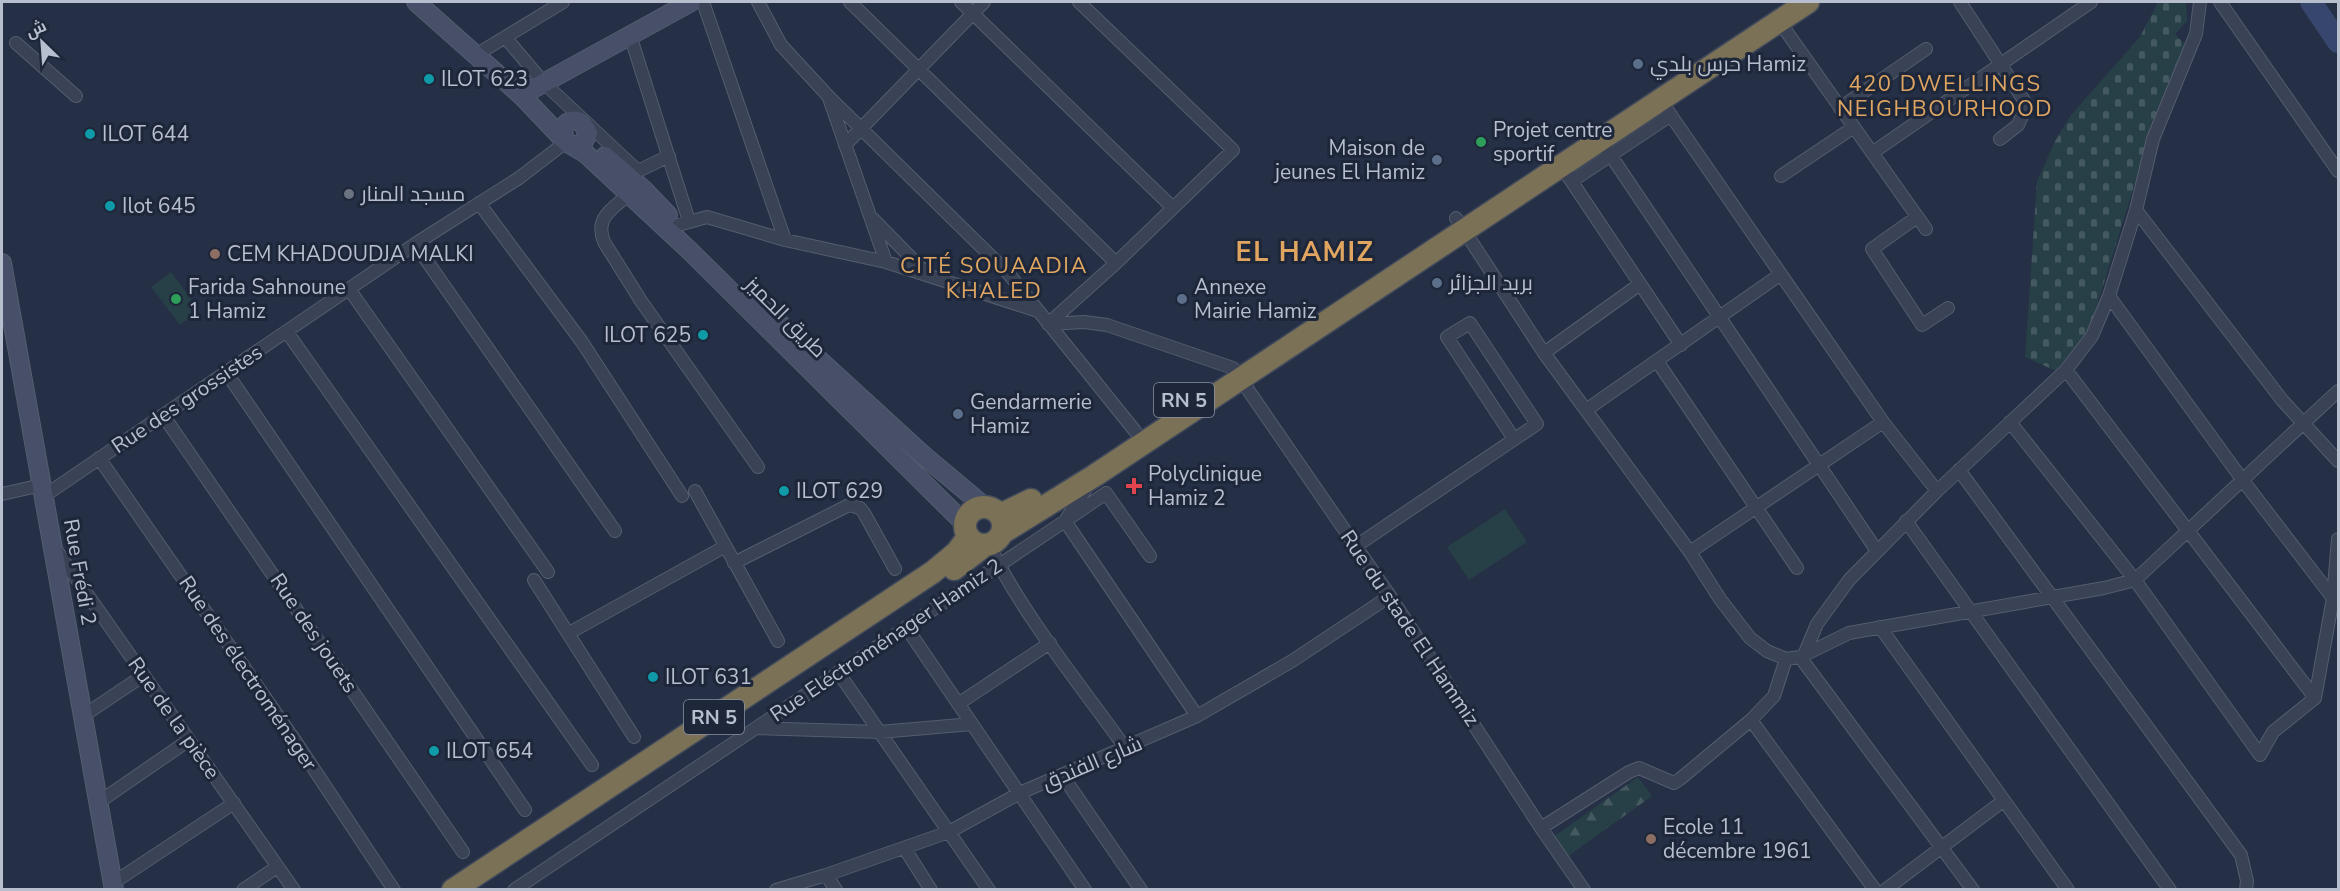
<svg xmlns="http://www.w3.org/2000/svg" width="2340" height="891" viewBox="0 0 2340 891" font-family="'Nunito Sans',Cairo,sans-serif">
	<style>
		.forest { fill: url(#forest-firs) }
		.cemetery { fill: url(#cemetery-stones) }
		.park { fill: #273f46 }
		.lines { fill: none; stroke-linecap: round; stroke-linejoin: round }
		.river { stroke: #36466c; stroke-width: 22 }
		.street-casing { stroke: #555d6f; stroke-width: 14 }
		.secondary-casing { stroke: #555d6f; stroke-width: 20 }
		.highway-casing { stroke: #414a5c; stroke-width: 25 }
		.street { stroke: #3a4255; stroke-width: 12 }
		.secondary { stroke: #475068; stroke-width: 18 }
		.highway { stroke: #7b7156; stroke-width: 22 }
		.service-dot { fill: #5c6f8a; stroke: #1e273a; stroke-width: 2 }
		.culture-dot { fill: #0f9aa8; stroke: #1e273a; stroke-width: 2 }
		.leisure-dot { fill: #2e9e5b; stroke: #1e273a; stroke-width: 2 }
		.worship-dot { fill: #6b7280; stroke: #1e273a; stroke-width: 2 }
		.education-dot { fill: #8d6e63; stroke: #1e273a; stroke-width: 2 }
		.health-dot { fill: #e0444e; stroke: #1e273a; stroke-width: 2 }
		.labels { text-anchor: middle; stroke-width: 6; stroke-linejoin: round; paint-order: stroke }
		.shield { fill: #1e273a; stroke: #8991a2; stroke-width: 1.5 }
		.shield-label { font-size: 20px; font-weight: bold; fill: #b7bece }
		.poi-label { font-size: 21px; fill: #b7bece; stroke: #1e273a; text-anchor: start }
		.street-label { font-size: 21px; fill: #b7bece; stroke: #1e273a }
		.neighbourhood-label { font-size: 22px; letter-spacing: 1.5px; fill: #e0a661; stroke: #1e273a }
		.district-label { font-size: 27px; font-weight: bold; letter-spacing: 1.5px; fill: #e0a661; stroke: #1e273a }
	</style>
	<defs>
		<pattern id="forest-firs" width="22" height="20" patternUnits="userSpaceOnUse" patternTransform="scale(1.5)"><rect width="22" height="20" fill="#273f46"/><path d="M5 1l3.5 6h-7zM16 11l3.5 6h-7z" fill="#445960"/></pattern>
		<pattern id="cemetery-stones" width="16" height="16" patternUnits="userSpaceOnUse" patternTransform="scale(1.5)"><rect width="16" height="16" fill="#273f46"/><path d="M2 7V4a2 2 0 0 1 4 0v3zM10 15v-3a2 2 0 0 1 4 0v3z" fill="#445960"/></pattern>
	</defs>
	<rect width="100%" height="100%" fill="#252f45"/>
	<path class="forest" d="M1638,777L1652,796L1567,857L1553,837Z"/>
	<path class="cemetery" d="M2158,2H2186L2187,21L2175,34L2185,44L2148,141L2090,328L2056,371L2025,357L2037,182L2054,143L2071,115L2140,37Z"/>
	<path class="park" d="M171,272L200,311L180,325L151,287Z
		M1505,509L1527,542L1469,580L1447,547Z"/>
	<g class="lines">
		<path class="river" d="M2311,2L2338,42"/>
		<defs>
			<path id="street" d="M703,2L785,240
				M758,2L781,45L829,97L1008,273L1135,431
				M850,2L1116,263
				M961,2L1172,207
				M1960,2L2027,105L2018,125L2000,139
				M2220,2L2338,171
				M1779,21L1926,229
				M630,35L689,221
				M505,37L543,82L638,171
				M16,43L76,96
				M484,50L563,2
				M829,98L886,262
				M1661,101L1883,422L1690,552
				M1840,108L1926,49
				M1601,141L1877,551
				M845,145L984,2
				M1872,153L2091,2
				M1562,167L1681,345
				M632,174L669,156
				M1781,176L1854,127
				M1572,181L1671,115
				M629,194C613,209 594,217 604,242L641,301L758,467
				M479,203L582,342L682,496
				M2136,210L2282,400L2338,461
				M1917,217L1872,249L1922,325L1948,308
				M1456,218L1544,353L1690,552L1720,599L1750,638L1767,651L1786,659L1800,657L1849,633L2104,588L2135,580L2338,391
				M873,219L928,275
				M678,225L707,217L785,240L886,262L1038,311
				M415,244L615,531
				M349,289L548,572
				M2109,296L2244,482L2333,598
				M1048,324L1084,322L1107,325L1233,368L1390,596L1541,828L1584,890
				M1048,324L1116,263L1233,150L1079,2
				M287,332L592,765
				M1544,353L1640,284
				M1657,361L1797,568
				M2066,370L2315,698
				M226,372L525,810
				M1586,410L1781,274
				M163,415L463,852
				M1883,422L1937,491
				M2010,422L2135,580L2260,755L2273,732L2315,698L2333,598L2338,539
				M99,458L296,742L394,890
				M1959,470L2241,855L2247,881L2246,890
				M695,491L778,641
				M2,494L42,485
				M44,496L415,244L519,178L566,142
				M1906,521L2170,890
				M989,545C1022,614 1082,687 1126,749
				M1356,546L1537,424L1470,323L1447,337L1514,439
				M57,551L294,890
				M1150,556L1106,493L1065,521L1197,716
				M734,563L849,505L860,508L864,513L895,569
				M534,580L634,737
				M906,627L1085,890
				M1880,627L2068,890
				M569,633L724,547
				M1804,655L1817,624L1849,580L1937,491L2066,370L2092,336L2109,296L2136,210L2153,139L2196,34L2200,2
				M1800,657L1973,890
				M838,672L989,890
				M958,704L1050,643
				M83,716L144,675
				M1751,720L1875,890
				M756,728L880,732L972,724
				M1062,775L1141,890
				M99,802L189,740
				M1541,828L1629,772L1639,768L1674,783L1680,779L1751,720L1774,696L1786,659
				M905,849L931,890
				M826,875L836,890
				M113,883L234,803
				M243,890L277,867
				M514,890L1065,521L1089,484
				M776,890L826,875L949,832L1020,793L1197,716L1292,661L1390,596
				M1885,890L2003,801"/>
			<path id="secondary" d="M416,2L523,97L563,139
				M529,91L691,2
				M573,146L583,143L588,133L582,123C574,118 566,121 562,130L566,142L586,154L690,251L965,524
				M605,156L643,189L668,215
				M2,263L114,890
				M758,304L923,455L985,507"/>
			<path id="highway" d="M965 526a19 19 0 1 1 38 0a19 19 0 1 1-38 0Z
				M1000,515L1031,500
				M1002,533L1094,476L1808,2
				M954,569L984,546
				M453,890L933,572L957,552L968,537"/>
		</defs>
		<use href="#street" class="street-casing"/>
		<use href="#secondary" class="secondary-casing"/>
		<use href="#highway" class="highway-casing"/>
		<use href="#street" class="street"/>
		<use href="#secondary" class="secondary"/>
		<use href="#highway" class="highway"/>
	</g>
	<g class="service-dot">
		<circle cx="1638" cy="64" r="6"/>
		<circle cx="1437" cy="160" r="6"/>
		<circle cx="1437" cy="283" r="6"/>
		<circle cx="1182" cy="299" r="6"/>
		<circle cx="958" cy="414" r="6"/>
	</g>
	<g class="culture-dot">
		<circle cx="429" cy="79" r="6"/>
		<circle cx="90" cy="134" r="6"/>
		<circle cx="110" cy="206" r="6"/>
		<circle cx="703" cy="335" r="6"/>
		<circle cx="784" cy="491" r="6"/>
		<circle cx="653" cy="677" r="6"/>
		<circle cx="434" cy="751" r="6"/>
	</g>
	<g class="leisure-dot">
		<circle cx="1481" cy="142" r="6"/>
		<circle cx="176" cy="299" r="6"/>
	</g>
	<circle class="worship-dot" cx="349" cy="194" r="6"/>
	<g class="education-dot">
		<circle cx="215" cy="254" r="6"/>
		<circle cx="1651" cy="839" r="6"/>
	</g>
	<path class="health-dot" d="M1131 477h6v6h6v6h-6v6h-6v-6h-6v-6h6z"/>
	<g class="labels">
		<g class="shield">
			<rect x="1154" y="383" width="60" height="34" rx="4.5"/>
			<rect x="684" y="700" width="60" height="34" rx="4.5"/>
		</g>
		<g class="shield-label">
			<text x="1184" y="407">RN 5</text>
			<text x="714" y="724">RN 5</text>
		</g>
		<g class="poi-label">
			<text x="1650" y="71">حرس بلدي Hamiz</text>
			<text x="441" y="86">ILOT 623</text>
			<text x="1493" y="137">Projet centre<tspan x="1493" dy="24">sportif</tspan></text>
			<text x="102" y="141">ILOT 644</text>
			<text x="1425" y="155" text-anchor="end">Maison de<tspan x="1425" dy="24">jeunes El Hamiz</tspan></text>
			<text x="361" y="201">مسجد المنار</text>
			<text x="122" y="213">Ilot 645</text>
			<text x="227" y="261">CEM KHADOUDJA MALKI</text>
			<text x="1449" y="290">بريد الجزائر</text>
			<text x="188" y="294">Farida Sahnoune<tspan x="188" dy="24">1 Hamiz</tspan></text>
			<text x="1194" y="294">Annexe<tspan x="1194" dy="24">Mairie Hamiz</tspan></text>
			<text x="691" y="342" text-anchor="end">ILOT 625</text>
			<text x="970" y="409">Gendarmerie<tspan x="970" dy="24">Hamiz</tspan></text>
			<text x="1148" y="481">Polyclinique<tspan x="1148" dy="24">Hamiz 2</tspan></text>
			<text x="796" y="498">ILOT 629</text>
			<text x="665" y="684">ILOT 631</text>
			<text x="446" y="758">ILOT 654</text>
			<text x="1663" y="834">Ecole 11<tspan x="1663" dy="24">décembre 1961</tspan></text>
		</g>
		<g class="street-label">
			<text transform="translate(786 317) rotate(45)" y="7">طريق الحميز</text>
			<text transform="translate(187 399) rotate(-34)" y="7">Rue des grossistes</text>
			<text transform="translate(80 572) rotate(80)" y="7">Rue Frédi 2</text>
			<text transform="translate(1410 628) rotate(56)" y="7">Rue du stade El Hammiz</text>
			<text transform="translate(314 633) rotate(56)" y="7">Rue des jouets</text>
			<text transform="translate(886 640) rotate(-34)" y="7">Rue Eléctroménager Hamiz 2</text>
			<text transform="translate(248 673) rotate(56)" y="7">Rue des électroménager</text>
			<text transform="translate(174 718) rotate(55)" y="7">Rue de la pièce</text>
			<text transform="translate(1092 763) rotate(-23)" y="7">شارع الفندق</text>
		</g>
		<g class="neighbourhood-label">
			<text x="1945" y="91">420 DWELLINGS<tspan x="1945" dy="25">NEIGHBOURHOOD</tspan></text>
			<text x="994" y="273">CITÉ SOUAADIA<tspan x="994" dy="25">KHALED</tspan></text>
		</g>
		<g class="district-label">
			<text x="1305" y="261">EL HAMIZ</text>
		</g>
	</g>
	<rect width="2340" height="891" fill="none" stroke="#b7bece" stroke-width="6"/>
	<g transform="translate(42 42) rotate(335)" stroke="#1e273a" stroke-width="4.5" paint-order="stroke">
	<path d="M0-4.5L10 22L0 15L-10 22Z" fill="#b7bece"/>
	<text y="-9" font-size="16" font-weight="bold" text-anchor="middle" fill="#b7bece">ش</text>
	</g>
</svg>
